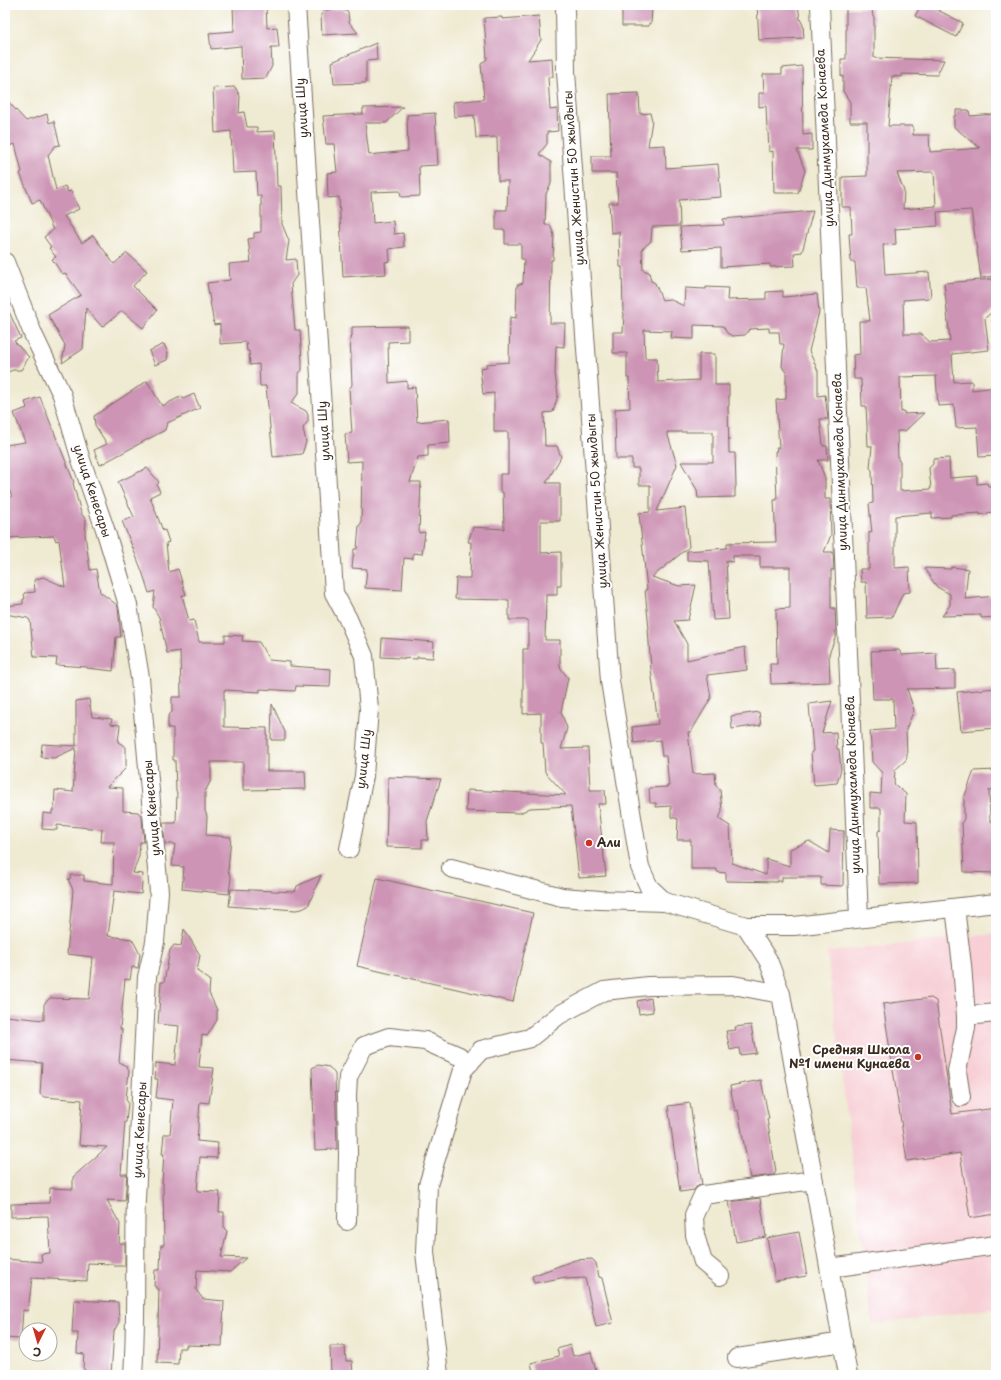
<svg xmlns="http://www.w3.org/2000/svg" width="1001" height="1380" viewBox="0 0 1001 1380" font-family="'Playpen Sans',sans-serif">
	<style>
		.built { fill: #f7cfd5 }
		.building { fill: #cd94b5; fill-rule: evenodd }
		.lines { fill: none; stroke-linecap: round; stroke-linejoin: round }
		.minor-casing { stroke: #7a6d5d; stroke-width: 20 }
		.minor { stroke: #fff; stroke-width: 18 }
		.poi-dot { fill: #c8321e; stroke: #fff; stroke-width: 1.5 }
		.labels { text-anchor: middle; stroke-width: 4; stroke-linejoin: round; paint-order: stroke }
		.street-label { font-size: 12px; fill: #3b2a1e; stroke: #fff }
		.poi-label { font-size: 12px; font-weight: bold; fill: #3b2a1e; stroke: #fff; text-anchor: start }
	</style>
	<rect width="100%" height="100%" fill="#fff"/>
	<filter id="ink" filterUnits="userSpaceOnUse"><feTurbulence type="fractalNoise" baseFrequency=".025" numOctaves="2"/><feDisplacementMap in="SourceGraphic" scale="8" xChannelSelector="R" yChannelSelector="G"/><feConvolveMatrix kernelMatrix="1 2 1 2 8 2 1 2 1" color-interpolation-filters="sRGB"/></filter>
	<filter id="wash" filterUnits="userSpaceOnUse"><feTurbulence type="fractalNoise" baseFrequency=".012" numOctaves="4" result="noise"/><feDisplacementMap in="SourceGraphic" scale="16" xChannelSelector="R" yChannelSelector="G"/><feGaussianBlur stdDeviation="0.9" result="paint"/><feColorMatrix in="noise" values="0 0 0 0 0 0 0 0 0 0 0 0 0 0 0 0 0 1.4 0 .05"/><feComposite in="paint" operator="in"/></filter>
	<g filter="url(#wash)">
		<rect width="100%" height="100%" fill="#efead2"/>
		<path class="built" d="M996,934V1308L872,1325L827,952Z"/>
		<g id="blocks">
			<path class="building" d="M233,5H266L267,28L277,27L279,47H271L272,66L266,78L242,79L241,46L211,49L209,33L234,31Z
				M757,5H798L800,19L803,25L804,38L759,40Z
				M921,5H928L963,23L956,37L915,16Z
				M652,7L651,24L649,23V26H622V8Z
				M846,8H872L873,17H874V58L944,60L937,75L902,74V77L892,76L888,126H913V135H929L930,152L980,148L954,127V116L956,115V110H969L970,116L996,114V276L981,278L971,210L937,212L938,226L895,229L896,244L883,245L885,275L929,272L931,298L903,300L904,334H921L930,342L950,341L944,283L992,279L996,296V307L991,313L985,318L989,350L952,354L954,382L972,381V390L996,387V456L979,457L977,427L956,428L954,405L938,406L936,376L900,377L901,412L904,411V414L924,413L905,431H897L898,460L900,461V491L931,489L929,468L933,464V459L949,458L950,478L977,476V484L987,483L988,486H996V511L980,515V513L951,515V517L932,518V513L895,516V568L909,567L910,592L903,593L892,617L867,618L866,582H861L860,569H869V532L872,533L869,504L873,503L872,470L870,468L872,446H868L866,406H862L861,379H854L853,355L860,354L859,321H870L866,288H857L855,262H851L849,234H852L851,207H842V177L867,176V122H850V102L843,91V76H841V59H846ZM934,172L936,206L903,209L904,191L897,173Z
				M341,9L348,12L349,22L358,33L322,35L321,15L324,10Z
				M539,16L541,40L528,60L552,58L553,77H548L550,110L557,109L558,131L547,132V144L539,154L551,162V183L546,194L545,225H550L554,235L553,260H551L550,323H565L564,347L556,346L555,374L558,395L553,412L544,413L545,446H557L561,457L546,483H560V521H541V553L561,552V586H557V595H546L545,640H560V667L568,678L561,712L567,728L561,749L588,748L590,790H605L606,804H598L606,876L579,878L571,806L530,808L520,813L466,811L467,790L566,795L545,772L543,743H541V713L523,714V649H528V620H509V600L455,599L456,578H470L471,542H468L473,527L504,529L503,492H500V474H508V432H494V393L483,394L480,368L487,367L486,364L509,362L510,317L516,318L517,285L523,283L524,259H521V244H505V230H496V210H507L508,181H498L497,137L476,138L474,115L454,117L453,102L484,99L481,64L487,59L484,18L502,17V19Z
				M376,43L377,60L366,61V83L334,84L332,62Z
				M802,66L803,135L812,134V150H797L805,171L798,193H774L773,151L769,152L768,131H767L766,106L759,107V93H764L763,74H782V68Z
				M235,87L240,96L239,113L244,112L247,127H257V132L275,131L277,186H281L282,224L289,241L286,260L296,259L297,275L291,284L295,330H300L302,362V370L299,373V393L291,403L306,411L308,415V421L303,428L306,442L302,454L273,457L266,386H260L259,364L250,365L249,351H247L246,342L220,344V324L214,325L207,283L230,280L229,264L251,262L248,239L254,238V233L261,232V196H257L256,172L233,173L231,131L215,133L213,88Z
				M639,93L640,114L650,113L652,120L648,146L665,145L666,168L718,164L721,197L679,200L680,226L652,227L651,241L642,249L643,270L649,272L651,281L655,283L662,300L669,299L684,306L685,288L706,289V287L728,288L727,300L766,299V292L783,291V297L817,294L819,312L809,351L818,371V396L825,395L828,419H820L823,446H827L828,460H818L825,478V499H830L831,535L824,552H833L834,570H831V608H835L836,636L829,654L830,682L771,684L770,664H777L776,609L790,608V567H760V556H733V562L726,561L729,619L713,620L709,561L687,560V551L727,548V543L776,542L774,500H777L775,451H777L776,448H779L776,400L786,399V372L784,370L782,366L784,344H780L779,332H769V328L750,329L745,335L732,336L727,333L723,326L694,325V339L671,338L672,331L644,330L645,358H657L658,382L699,380V354H715V385H729V406H728L729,453H735L736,486L735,488V497L698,498L697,490L681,462H713V432H667L677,465L657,511L685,508L689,547L652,577L679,586L696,585L688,620L674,621L687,644V660L745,647L747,670L707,675L711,698L691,732H688L693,774L715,773L716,786L720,789L722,811L719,819L730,826L732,863L766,875V859L790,866V849L809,841L829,853L830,830L844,831L843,886L821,885V877H782V881H777V882L726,881V873L717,872V869H691V840H677L678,819L671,817V806L656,807V803H650L649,788L667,787V786H669L666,756H662L660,740L634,743L632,727L658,724L651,670L648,629H649L645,590L647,589L639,513L650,512V485H639V468H632V459H616L615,409L630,408L629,378H627V353H613V332H623L624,314L623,311L622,267H620L619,232L611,233L609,203H618L616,173H592V156H611L609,94Z
				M5,98L26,121L47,114L49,123L54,121L60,145L55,146L48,155L56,190L65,186L68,192L71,191L79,209L64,216L82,243L93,235L114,264L127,253L147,271L133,286L157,310L143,328L122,311L102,327L86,308L83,349L62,363L65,345L48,315L81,295L65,273L62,274L52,259L56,257L49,248L51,247L44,237L53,230L40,200L32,203L20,173L22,172L15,144L5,147Z
				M403,107L386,123H365L369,155L408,151L407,115L435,113L438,165L419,166L420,196L401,197L400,191L371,192L373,223L393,221L394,234L403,233L404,247L389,249L390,261L385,262L386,274L343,277L339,197L328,198L327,173L337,172L334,144H326L323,116L363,114V108Z
				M813,211L802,252L794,253L795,266L770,267V264L721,267V248L682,250L680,227L724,225L723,219Z
				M5,303L21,338L14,341L29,357L21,370H13L8,372L5,364Z
				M408,326V341L388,342L389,383L407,381V388L415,387L417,422L449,419L450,443L428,445V456L418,457L410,482H421L419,533L425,532L422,554L413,553V559L404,558L402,590L365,588L367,569L352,568L354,549H357L359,525H361L362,461L347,462L345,434L352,433L349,389L352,385L350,336H352V327Z
				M164,344L168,353L167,360L155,365L149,351Z
				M147,381L162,406L182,396L183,399L194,394L200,408L167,423L165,430L100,465L94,450L107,444L95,425L94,416Z
				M40,397L74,482L73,483L81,513L86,520L85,534L90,570L96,569L100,592L117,605L118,607L121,637H116L113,671L87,668V667L56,665L57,658L34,657L30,620H29L28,618L5,614V606L23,604V599H25L24,593L35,592L34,580L43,577L65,587L59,540L56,541L54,536L5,538V498L12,497L5,479V445L25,442L14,413L27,408L25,402Z
				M147,468L159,482L157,485L160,492L150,497L163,531L165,530L169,542L166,543L169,572L178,569L186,595H182L189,621L194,620L199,642H225V635L243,636L242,641L259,642L269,660L290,662V666L331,669L330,687L296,686L295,691L260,689V692L224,690V727L267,728V771H305L306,789L243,790V762H211V780L205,792V811L207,816L206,835L231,837L228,871L231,878L229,894L182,889L184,867L172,866L175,844H165L163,823H176L177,792H176L175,760H173V728H168V716L172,712V697H181L180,651L167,653L159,617L153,607L155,591L149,593L142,571L122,521L134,517L118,482Z
				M951,567L968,569L965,599L996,596V617L981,618V615L942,616L950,605V594L937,587L924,568L951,569Z
				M382,638L434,642L433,658L417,657V659L381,657Z
				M899,650L902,655L936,653L937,671L955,670V688L907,689L914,710L906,729L907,756L906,760L895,770L894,784L906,794L905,821L917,822L918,883L879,884L878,831L881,830V808H870V793L881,794L882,773L872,762L870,731L894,729L893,699H873L871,651Z
				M996,688V728L961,731L957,692Z
				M89,699L92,717L112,719L111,724L120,725L118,742L126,747V766L125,769L107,787L123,788V811L138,812L142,817L144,842H140L139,856L133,873L143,874L141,894L114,891L108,936L132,939L140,954L138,968L132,967L130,980L125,979L120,1029H122L119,1062L126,1066L129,1071L126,1099L128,1103L126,1122H125L121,1174H127L125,1201L107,1200L120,1224L119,1243H125V1266H114L113,1264L88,1263L87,1281L32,1278L28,1311L23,1310L21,1339L5,1338V1259L42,1262L41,1254L50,1253L48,1216L11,1217V1204L49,1203L50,1188L73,1189V1177L107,1147L79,1145L82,1100L44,1097L40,1094L42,1063L5,1060V1016L44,1020V1004L50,998L89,999L93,957L67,954L73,890L68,879H70L71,875H84V881L113,884L114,842H101L102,829L57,825V830L42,829L43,813L52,814V810H54L55,790L73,792L76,748L54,758L41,757L42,744L76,746V701Z
				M832,701L822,733L836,732L837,749H839L841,769L837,783L814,785L811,752L813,751L809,704Z
				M272,704L285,732V740H271Z
				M759,712L761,725L732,729L731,716Z
				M996,770V789L989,790L990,821H993L994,824H996V873L964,872L962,822L964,819V798L974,771Z
				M388,777L441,779L427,821L428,840H422V848L386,847Z
				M321,875L308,906L302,909L296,910L268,908L267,909L229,906L231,889L295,892L297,886Z
				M377,878L533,913L513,1002L357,966Z
				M184,929L200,955L197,971L210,980L209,993L217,1010V1020L207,1036L202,1035L199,1067L214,1068L209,1103L200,1102L197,1141L218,1143L217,1158L200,1157L197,1191L220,1192L219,1212H224V1228L227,1231L221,1257L246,1258L230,1272L197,1270L196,1290L203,1299L224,1301L222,1346L186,1345V1348H179L178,1364L157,1363L159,1289H156V1287L154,1286L155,1270H160L161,1245H164L163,1183H162L164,1154H162L164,1134H170L173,1100L156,1098L158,1079H155L156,1063L175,1065L179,1026L158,1024L161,982H164L170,950L174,945L181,946Z
				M651,998L653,1012L639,1014L637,1001Z
				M931,998L936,1001L952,1114L996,1108V1214L970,1218L960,1153L907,1161L883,1004Z
				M751,1025L756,1053L740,1055L739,1048L730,1050L726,1031L736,1030L735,1027Z
				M318,1065L329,1067L335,1074L337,1149L315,1150L312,1068Z
				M761,1080L769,1119H767L776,1171L774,1175L750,1178L738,1110L735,1111L730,1086Z
				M690,1103L702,1185L697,1186L694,1190L680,1192L668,1106Z
				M760,1198L766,1237L736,1242L729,1202Z
				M799,1232L807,1276L775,1281L767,1238Z
				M592,1259L596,1263L599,1277L602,1278L613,1323L596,1327L585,1278L566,1279V1277L534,1283L532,1276L575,1260Z
				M74,1300L118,1302L119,1322L114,1331L111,1375H87L83,1367L84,1354L77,1353L78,1333H72Z
				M570,1345L573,1356L591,1352L597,1375H534L531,1363L559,1356L557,1349Z
				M330,1346H345L346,1361H352L353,1375H331Z"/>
		</g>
	</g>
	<g filter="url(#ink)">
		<use href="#blocks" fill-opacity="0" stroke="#7a6d5d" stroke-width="1"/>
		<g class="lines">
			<defs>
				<path id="minor" d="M296,5L334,593L348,619L364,656L369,709L364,776L349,849
					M565,5L566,72L610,681L640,867L649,887L665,902L746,926H794L996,903
					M820,5L839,436L859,918
					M5,262L33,334L62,395L80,457L105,529L128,605L140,678L159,892L155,942L147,977C144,1051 139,1125 136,1199C134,1258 137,1316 133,1375
					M451,868L562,897L600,900L665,902
					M955,908L962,965L966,1016V1028L957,1071L961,1097
					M746,926L768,960L781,994L848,1375
					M966,1016L996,1013
					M347,1221L348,1154L347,1095L348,1077L364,1046L389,1037L425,1041L459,1056L470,1063
					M830,1268L996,1245
					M720,1276L703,1262L695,1235L694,1215L703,1195L814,1180
					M737,1358L843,1342
					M439,1375L425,1252L428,1185L463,1070L481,1050L530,1038L559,1015L604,991L648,986L733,985L781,994"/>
			</defs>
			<use href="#minor" class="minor-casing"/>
			<use href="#minor" class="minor"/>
		</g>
	</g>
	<g class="poi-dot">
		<circle cx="589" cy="843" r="4"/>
		<circle cx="918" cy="1057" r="4"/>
	</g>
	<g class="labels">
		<g class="street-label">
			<text transform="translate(302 108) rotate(-94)" y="4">улица Шу</text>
			<text transform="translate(825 138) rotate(-93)" y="4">улица Динмухамеда Конаева</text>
			<text transform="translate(574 178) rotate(-94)" y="4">улица Женистин 50 жылдыгы</text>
			<text transform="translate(324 431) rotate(-94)" y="4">улица Шу</text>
			<text transform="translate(840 462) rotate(-92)" y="4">улица Динмухамеда Конаева</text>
			<text transform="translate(92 491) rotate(72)" y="4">улица Кенесары</text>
			<text transform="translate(597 501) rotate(-94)" y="4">улица Женистин 50 жылдыгы</text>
			<text transform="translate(364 759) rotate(-84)" y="4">улица Шу</text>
			<text transform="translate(853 785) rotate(-92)" y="4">улица Динмухамеда Конаева</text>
			<text transform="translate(152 808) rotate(-95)" y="4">улица Кенесары</text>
			<text transform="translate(140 1130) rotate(-87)" y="4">улица Кенесары</text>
		</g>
		<g class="poi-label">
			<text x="597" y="847">Али</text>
			<text x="910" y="1054" text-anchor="end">Средняя Школа<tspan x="910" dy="14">№1 имени Кунаева</tspan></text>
		</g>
	</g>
	<rect width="1001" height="1380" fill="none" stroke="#fff" stroke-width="20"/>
	<g transform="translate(38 1342) rotate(185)"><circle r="19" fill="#ffffff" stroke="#b1aaa5"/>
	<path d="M0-3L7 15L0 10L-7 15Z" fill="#c8321e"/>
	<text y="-6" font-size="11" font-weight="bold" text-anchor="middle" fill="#3b2a1e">С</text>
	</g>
</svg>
